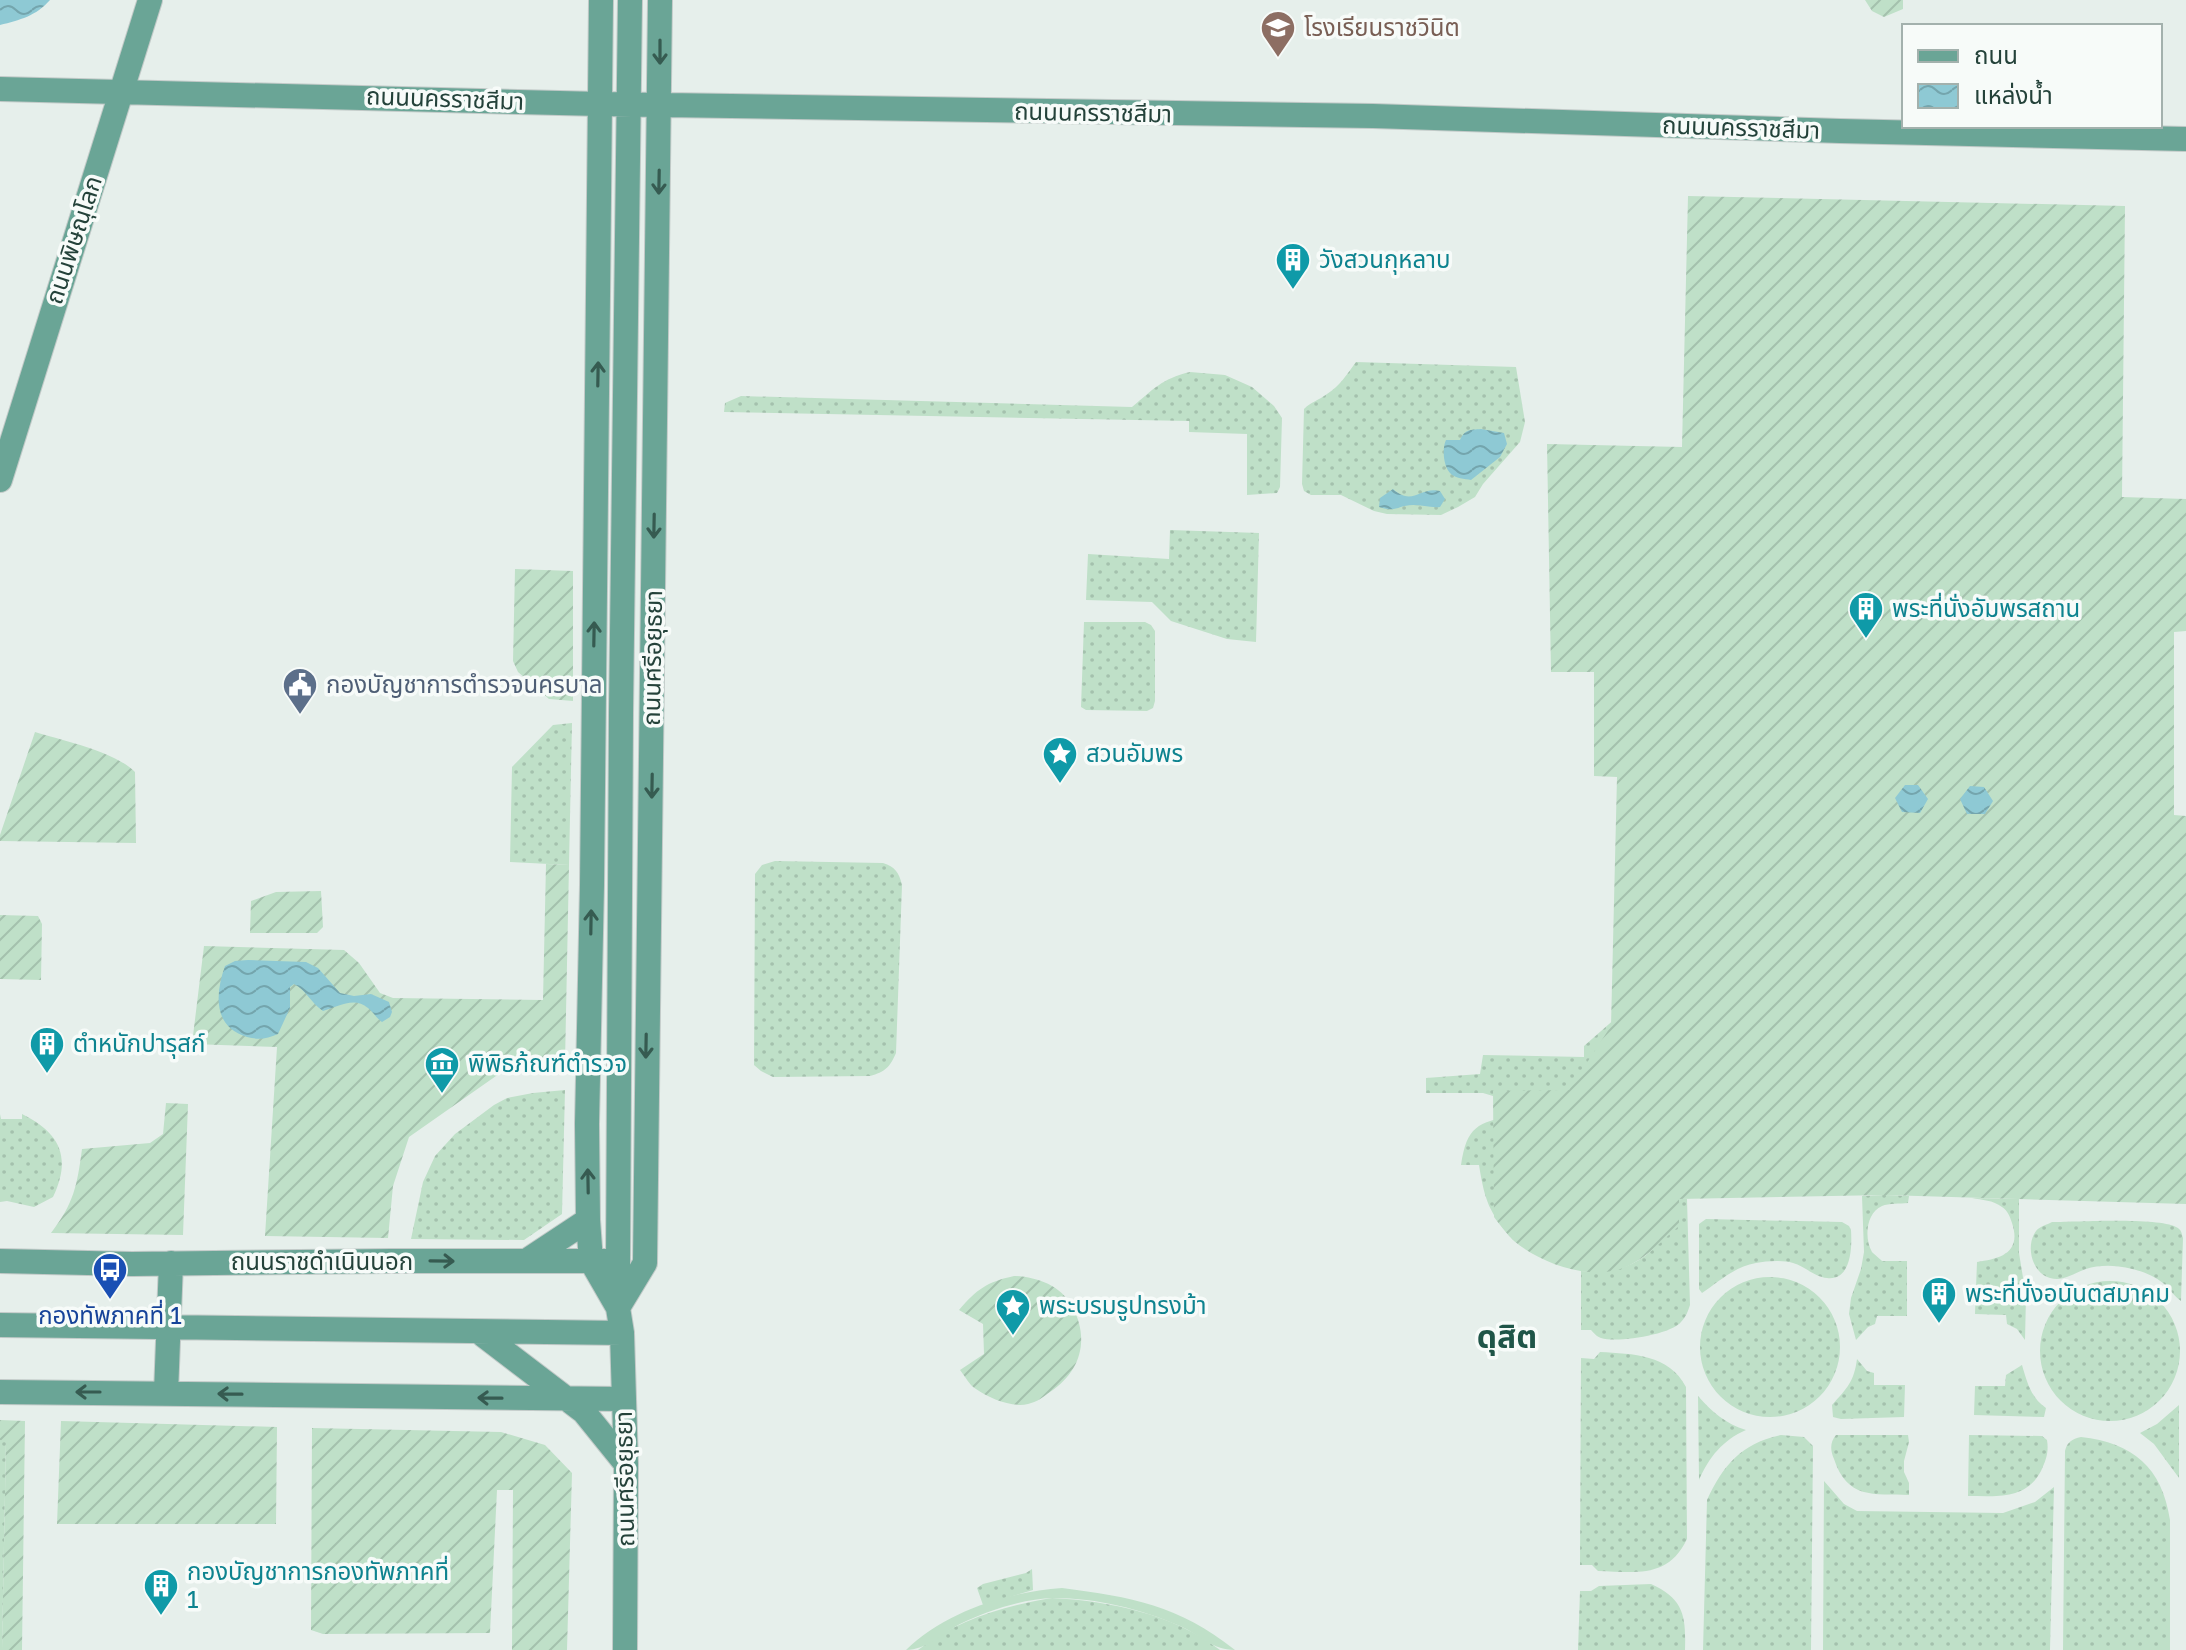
<svg xmlns="http://www.w3.org/2000/svg" width="2186" height="1650" viewBox="0 0 2186 1650" font-family="'Golos Text','Noto Sans Thai',sans-serif">
	<style>
		.grass { fill: url(#grass-dots) }
		.garden { fill: url(#garden-furrows) }
		.pitch { fill: #bfe0c8 }
		.water { fill: url(#water-waves) }
		.lines { fill: none; stroke-linecap: round; stroke-linejoin: round }
		.major-casing { stroke: #c2cac8; stroke-width: 26 }
		.major { stroke: #6aa596; stroke-width: 24 }
		.oneway { stroke: #365b51 }
		.labels { text-anchor: middle; stroke-width: 7; stroke-linejoin: round; paint-order: stroke }
		.education-label { font-size: 24px; fill: #785e54; stroke: #f7fbf9; text-anchor: start }
		.street-label { font-size: 24px; fill: #24423a; stroke: #f7fbf9 }
		.culture-label { font-size: 24px; fill: #0d838f; stroke: #f7fbf9; text-anchor: start }
		.service-label { font-size: 24px; fill: #4e5e75; stroke: #f7fbf9; text-anchor: start }
		.transit-label { font-size: 24px; fill: #164399; stroke: #f7fbf9 }
		.district-label { font-size: 32px; font-weight: bold; fill: #1f5548; stroke: #f7fbf9 }
	</style>
	<defs>
		<pattern id="grass-dots" width="8" height="8" patternUnits="userSpaceOnUse" patternTransform="scale(2)"><rect width="8" height="8" fill="#bfe0c8"/><path d="M2 2h.1M6 6h.1" fill="none" stroke="#a4c1ad" stroke-width="1.8" stroke-linecap="round"/></pattern>
		<pattern id="garden-furrows" width="10" height="10" patternUnits="userSpaceOnUse" patternTransform="scale(2)"><rect width="10" height="10" fill="#bfe0c8"/><path d="M-1 1l2-2M0 10L10 0M9 11l2-2" fill="none" stroke="#a4c1ad"/></pattern>
		<pattern id="water-waves" width="16" height="10" patternUnits="userSpaceOnUse" patternTransform="scale(2)"><rect width="16" height="10" fill="#8ec9d4"/><path d="M0 5q4-4 8 0t8 0" fill="none" stroke="#74a5ad"/></pattern>
	</defs>
	<rect width="100%" height="100%" fill="#e6efeb"/>
	<path class="grass" d="M1356,362L1516,367L1525,422L1520,442L1483,484L1475,497L1458,507L1441,515L1387,514L1374,511L1341,495H1311L1304,491L1302,484L1304,409C1311,402 1319,400 1327,394C1340,386 1347,374 1356,362Z
		M1190,372L1225,375L1252,387L1274,406L1282,418L1280,487L1277,493L1247,495V434L1189,432V421L724,412L725,403L741,396L1132,407C1154,389 1161,379 1190,372Z
		M1170,530L1259,533L1256,642L1227,639L1171,621L1152,602L1086,600L1088,554L1169,559Z
		M1084,622H1145L1151,625L1155,631V701L1153,708L1147,711L1086,710L1081,707Z
		M572,723L569,865L510,862L512,767L553,725Z
		M775,861L883,863C895,867 899,872 902,885L896,1053C890,1067 885,1072 870,1076L773,1077L761,1071L754,1065L755,874L762,865Z
		M1664,1015L1566,1094L1493,1096L1483,1093H1426V1078L1480,1074L1483,1055L1584,1057V1046L1617,1017Z
		M565,1090L562,1214L524,1240L411,1239L423,1182L435,1156L455,1134L494,1105L507,1098L533,1093Z
		M0,1114L1,1119H22V1114C60,1133 72,1157 53,1197L34,1207L7,1201L0,1202Z
		M1514,1115L1513,1240C1489,1212 1485,1202 1479,1165H1461C1467,1126 1477,1123 1514,1115Z
		M1885,1195L1909,1196L1908,1203C1900,1204 1889,1203 1882,1206C1866,1213 1864,1238 1872,1252C1873,1253 1881,1260 1882,1261H1907V1316H1877L1875,1324L1868,1327L1856,1340L1849,1314L1851,1298L1861,1269L1864,1252L1862,1196Z
		M1972,1198L2019,1199V1253L2026,1296L2025,1340L2017,1329L2007,1324L2006,1315L1975,1314L1977,1262C2000,1259 2022,1253 2012,1223C2010,1217 2008,1211 2002,1207C1993,1200 1982,1200 1972,1198Z
		M1678,1199H1687L1690,1305C1688,1311 1686,1317 1681,1322C1670,1335 1617,1343 1601,1338C1596,1336 1595,1334 1591,1330H1581V1271C1607,1274 1632,1269 1652,1250C1662,1240 1671,1213 1678,1199Z
		M1706,1219L1842,1222L1849,1226L1851,1230C1852,1246 1852,1281 1827,1278C1815,1277 1804,1266 1793,1263C1782,1260 1767,1261 1756,1263C1734,1267 1720,1281 1702,1293L1699,1289V1224Z
		M2052,1222C2078,1222 2157,1217 2176,1227C2182,1230 2181,1232 2183,1238L2181,1301C2174,1296 2170,1289 2163,1283C2144,1268 2109,1261 2086,1269C2073,1273 2064,1282 2050,1278C2032,1273 2025,1246 2036,1231C2040,1226 2047,1225 2052,1222Z
		M1700 1347a70 70 0 1 1 140 0a70 70 0 1 1-140 0Z
		M2040 1351a70 70 0 1 1 140 0a70 70 0 1 1-140 0Z
		M1600,1352C1633,1354 1669,1354 1686,1387L1687,1539C1668,1579 1635,1572 1598,1571L1592,1565H1580L1581,1358L1594,1359Z
		M1857,1359L1867,1371L1874,1373V1385H1905L1904,1417L1841,1419L1833,1417L1832,1405C1847,1388 1854,1382 1857,1359Z
		M2022,1365C2027,1382 2031,1398 2046,1408L2044,1417L1974,1415L1975,1386H2005L2006,1375Z
		M1698,1396C1712,1412 1726,1424 1746,1430C1723,1440 1709,1457 1699,1480Z
		M2179,1405V1478L2154,1444L2140,1433L2157,1424Z
		M1781,1435L1804,1437L1813,1446L1811,1650H1703L1707,1500C1723,1465 1742,1443 1781,1435Z
		M1836,1435H1908L1909,1442L1904,1461V1472L1909,1483V1495C1873,1494 1847,1499 1834,1459C1830,1450 1830,1442 1836,1435Z
		M1969,1435L2042,1436L2047,1440C2049,1452 2046,1460 2041,1471C2026,1500 1996,1496 1968,1496Z
		M2081,1437C2133,1443 2162,1467 2170,1520V1650H2063L2065,1451C2067,1442 2072,1439 2081,1437Z
		M0,1440H6L2,1650H0Z
		M1824,1481L1844,1504L1857,1511L2003,1513L2035,1502L2054,1487L2050,1650H1823Z
		M1032,1569L1033,1590L983,1605L977,1588L983,1584L1026,1573Z
		M1651,1584C1684,1599 1686,1616 1685,1650H1578L1580,1591H1591L1599,1586Z
		M1052,1598C1110,1601 1173,1614 1220,1650H918C957,1620 1004,1606 1052,1598Z"/>
	<path class="garden" d="M1865,0H1903V9L1884,17L1872,11Z
		M1688,196L2125,206L2122,497L2186,499V631L2174,632V815L2186,816V1204L1885,1195L1679,1199V1226C1664,1239 1648,1256 1630,1265C1595,1283 1543,1265 1514,1241C1507,1234 1500,1225 1494,1217L1493,1091L1569,1090L1611,1026L1617,777L1594,776V672H1551L1547,444L1682,447Z
		M515,569L573,571V701L549,699L518,672L513,661Z
		M35,732C64,741 114,751 135,772L136,843L0,841V835Z
		M546,864L569,865L565,1063L537,1059L496,1076L409,1137L393,1186L388,1238L265,1236L277,1047L192,1044L204,946L344,950L359,963L380,993L393,998L543,1000Z
		M321,891L323,927L317,933H250L251,901L276,892Z
		M0,915L38,916L42,924L41,980L0,979Z
		M166,1103L188,1104L183,1235L51,1233C74,1203 77,1186 82,1149L150,1143L163,1134Z
		M1014,1276C1037,1277 1060,1285 1072,1306C1090,1339 1081,1372 1050,1392C1043,1397 1037,1402 1028,1404C1012,1408 989,1398 976,1389C969,1385 965,1376 960,1370L984,1354L983,1324L959,1310C977,1289 987,1282 1014,1276Z
		M0,1420L25,1421L22,1650H2L6,1441L0,1440Z
		M61,1421L277,1427L276,1524H57Z
		M312,1428L501,1432L545,1445L572,1473L567,1650H512L513,1490H497L490,1633L323,1634L311,1630Z"/>
	<path class="pitch" d="M1062,1588C1132,1597 1178,1605 1235,1650C1212,1650 1200,1635 1180,1626C1141,1609 1097,1598 1054,1598C1022,1599 989,1610 960,1624C943,1633 926,1650 906,1650C946,1611 1008,1592 1062,1588Z"/>
	<path class="water" d="M0,0H50C36,16 20,20 0,25Z
		M1481,429L1504,433L1507,444L1500,457L1471,480C1465,479 1455,478 1451,474C1443,467 1442,448 1446,440H1460C1465,429 1470,430 1481,429Z
		M1393,489C1413,507 1420,486 1440,491L1445,499L1440,507C1431,508 1422,505 1413,505C1398,505 1397,513 1379,507L1380,498Z
		M1905,785H1918L1928,799L1920,813L1902,812L1895,798Z
		M1970,786L1984,787L1993,801L1985,814H1967L1960,799Z
		M248,960L306,962L318,968L340,993L354,996L371,994L389,1002L392,1012L390,1017L382,1022C376,1018 374,1013 368,1008C354,996 338,1007 323,1011C311,1003 307,991 294,984L290,987V1008L278,1034C267,1039 258,1040 247,1037C213,1027 215,994 225,966L235,961Z"/>
	<g class="lines">
		<defs>
			<path id="major" d="M601,0L592,885L587,1124L588,1220L591,1261L617,1306
				M0,89L600,104L1373,116L1840,131L2186,139
				M0,480L150,0
				M0,1261L132,1264L391,1261H606
				M526,1261L588,1220
				M619,1306L645,1263L660,0
				M0,1325L622,1333
				M479,1332L584,1412L626,1464
				M0,1392L624,1399
				M166,1393L171,1263
				M625,1650L626,1464L622,1333L618,1308V1262L621,713L630,0"/>
		</defs>
		<use href="#major" class="major-casing"/>
		<use href="#major" class="major"/>
	</g>
	<defs><path id="oneway-shaft" d="M-6 0H5M1.5-3L5.5 0L1.5 3" fill="none" stroke-width="1.6" stroke-linecap="round" stroke-linejoin="round" transform="scale(2)"/></defs>
	<g class="oneway">
		<use href="#oneway-shaft" transform="translate(660 52) rotate(90)"/>
		<use href="#oneway-shaft" transform="translate(659 182) rotate(91)"/>
		<use href="#oneway-shaft" transform="translate(598 374) rotate(-89)"/>
		<use href="#oneway-shaft" transform="translate(654 526) rotate(91)"/>
		<use href="#oneway-shaft" transform="translate(594 634) rotate(-89)"/>
		<use href="#oneway-shaft" transform="translate(652 786) rotate(91)"/>
		<use href="#oneway-shaft" transform="translate(591 922) rotate(-89)"/>
		<use href="#oneway-shaft" transform="translate(646 1046) rotate(91)"/>
		<use href="#oneway-shaft" transform="translate(588 1181) rotate(-91)"/>
		<use href="#oneway-shaft" transform="translate(442 1261) rotate(1)"/>
		<use href="#oneway-shaft" transform="translate(88 1392) rotate(-180)"/>
		<use href="#oneway-shaft" transform="translate(230 1394) rotate(-179)"/>
		<use href="#oneway-shaft" transform="translate(490 1398) rotate(-179)"/>
	</g>
	<defs>
		<symbol id="school-pin" viewBox="-11 -11 22 30"><path d="M0 17L-7.5 6A9.5 9.5 0 1 1 7.5 6Z" fill="#8d6e63" stroke="#f7fbf9"/><path d="M0-5L7-2L0 1L-7-2ZM-4 1L0 2.5L4 1V4Q0 6-4 4Z" fill="#fff"/></symbol>
		<symbol id="building-pin" viewBox="-11 -11 22 30"><path d="M0 17L-7.5 6A9.5 9.5 0 1 1 7.5 6Z" fill="#0f9aa8" stroke="#f7fbf9"/><path d="M-4-6H4V6H1V3H-1V6H-4ZM-2.5-4.3h1.7v1.8h-1.7ZM.8-4.3h1.7v1.8H.8ZM-2.5-1h1.7V.8h-1.7ZM.8-1h1.7V.8H.8Z" fill="#fff"/></symbol>
		<symbol id="civic-pin" viewBox="-11 -11 22 30"><path d="M0 17L-7.5 6A9.5 9.5 0 1 1 7.5 6Z" fill="#5c6f8a" stroke="#f7fbf9"/><path d="M-.6-6.5H3V-4.5H.6V-3L4-1V1h2V6H-6V1h2V-1L-.6-3ZM-1.2 2.5V6h2.4V2.5Z" fill="#fff"/></symbol>
		<symbol id="sight-pin" viewBox="-11 -11 22 30"><path d="M0 17L-7.5 6A9.5 9.5 0 1 1 7.5 6Z" fill="#0f9aa8" stroke="#f7fbf9"/><path d="M0-6L1.8-2.2L6-1.7L2.9 1.2L3.7 5.4L0 3.3L-3.7 5.4L-2.9 1.2L-6-1.7L-1.8-2.2Z" fill="#fff"/></symbol>
		<symbol id="museum-pin" viewBox="-11 -11 22 30"><path d="M0 17L-7.5 6A9.5 9.5 0 1 1 7.5 6Z" fill="#0f9aa8" stroke="#f7fbf9"/><path d="M0-6L6-3V-2H-6V-3ZM-5-1h2V3h-2ZM-1-1h2V3h-2ZM3-1h2V3H3ZM-6 4H6V6H-6Z" fill="#fff"/></symbol>
		<symbol id="bus-pin" viewBox="-11 -11 22 30"><path d="M0 17L-7.5 6A9.5 9.5 0 1 1 7.5 6Z" fill="#1a4fb4" stroke="#f7fbf9"/><path d="M-5-6H5V4H4V6H2V4H-2V6H-4V4H-5ZM-3.5-4V0h7V-4ZM-3.5 1.2v1.5H-2V1.2ZM2 1.2v1.5H3.5V1.2Z" fill="#fff"/></symbol>
	</defs>
	<g fill-rule="evenodd">
		<use href="#school-pin" x="1258" y="8" width="40" height="54"/>
		<use href="#building-pin" x="1273" y="240" width="40" height="54"/>
		<use href="#building-pin" x="1846" y="589" width="40" height="54"/>
		<use href="#civic-pin" x="280" y="665" width="40" height="54"/>
		<use href="#sight-pin" x="1040" y="734" width="40" height="54"/>
		<use href="#building-pin" x="27" y="1024" width="40" height="54"/>
		<use href="#museum-pin" x="422" y="1044" width="40" height="54"/>
		<use href="#bus-pin" x="90" y="1250" width="40" height="54"/>
		<use href="#building-pin" x="1919" y="1274" width="40" height="54"/>
		<use href="#sight-pin" x="993" y="1286" width="40" height="54"/>
		<use href="#building-pin" x="141" y="1566" width="40" height="54"/>
	</g>
	<g class="labels">
		<g class="education-label">
			<text x="1304" y="36">โรงเรียนราชวินิต</text>
		</g>
		<g class="street-label">
			<text transform="translate(445 99) rotate(2)" y="8">ถนนนครราชสีมา</text>
			<text transform="translate(1093 113) rotate(1)" y="8">ถนนนครราชสีมา</text>
			<text transform="translate(1741 128) rotate(2)" y="8">ถนนนครราชสีมา</text>
			<text transform="translate(74 240) rotate(-72)" y="8">ถนนพิษณุโลก</text>
			<text transform="translate(653 658) rotate(-89)" y="8">ถนนศรีอยุธยา</text>
			<text x="322" y="1270">ถนนราชดำเนินนอก</text>
			<text transform="translate(625 1479) rotate(-91)" y="8">ถนนศรีอยุธยา</text>
		</g>
		<g class="culture-label">
			<text x="1319" y="268">วังสวนกุหลาบ</text>
			<text x="1892" y="617">พระที่นั่งอัมพรสถาน</text>
			<text x="1086" y="762">สวนอัมพร</text>
			<text x="73" y="1052">ตำหนักปารุสก์</text>
			<text x="468" y="1072">พิพิธภ้ณฑ์ตำรวจ</text>
			<text x="1965" y="1302">พระที่นั่งอนันตสมาคม</text>
			<text x="1039" y="1314">พระบรมรูปทรงม้า</text>
			<text x="187" y="1580">กองบัญชาการกองทัพภาคที่<tspan x="187" dy="28">1</tspan></text>
		</g>
		<g class="service-label">
			<text x="326" y="693">กองบัญชาการตำรวจนครบาล</text>
		</g>
		<g class="transit-label">
			<text x="110" y="1324">กองทัพภาคที่ 1</text>
		</g>
		<g class="district-label">
			<text x="1507" y="1348">ดุสิต</text>
		</g>
	</g>
	<rect x="1902" y="24" width="260" height="104" fill="#f7fbf9" stroke="#a3b1ad" stroke-width="2"/>
	<rect x="1918" y="50" width="40" height="12" fill="#6aa596" stroke="#a3b1ad" stroke-width="2"/>
	<text x="1974" y="64" font-size="24" fill="#24423a">ถนน</text>
	<rect x="1918" y="84" width="40" height="24" fill="url(#water-waves)" stroke="#a3b1ad" stroke-width="2"/>
	<text x="1974" y="104" font-size="24" fill="#24423a">แหล่งน้ำ</text>
</svg>
